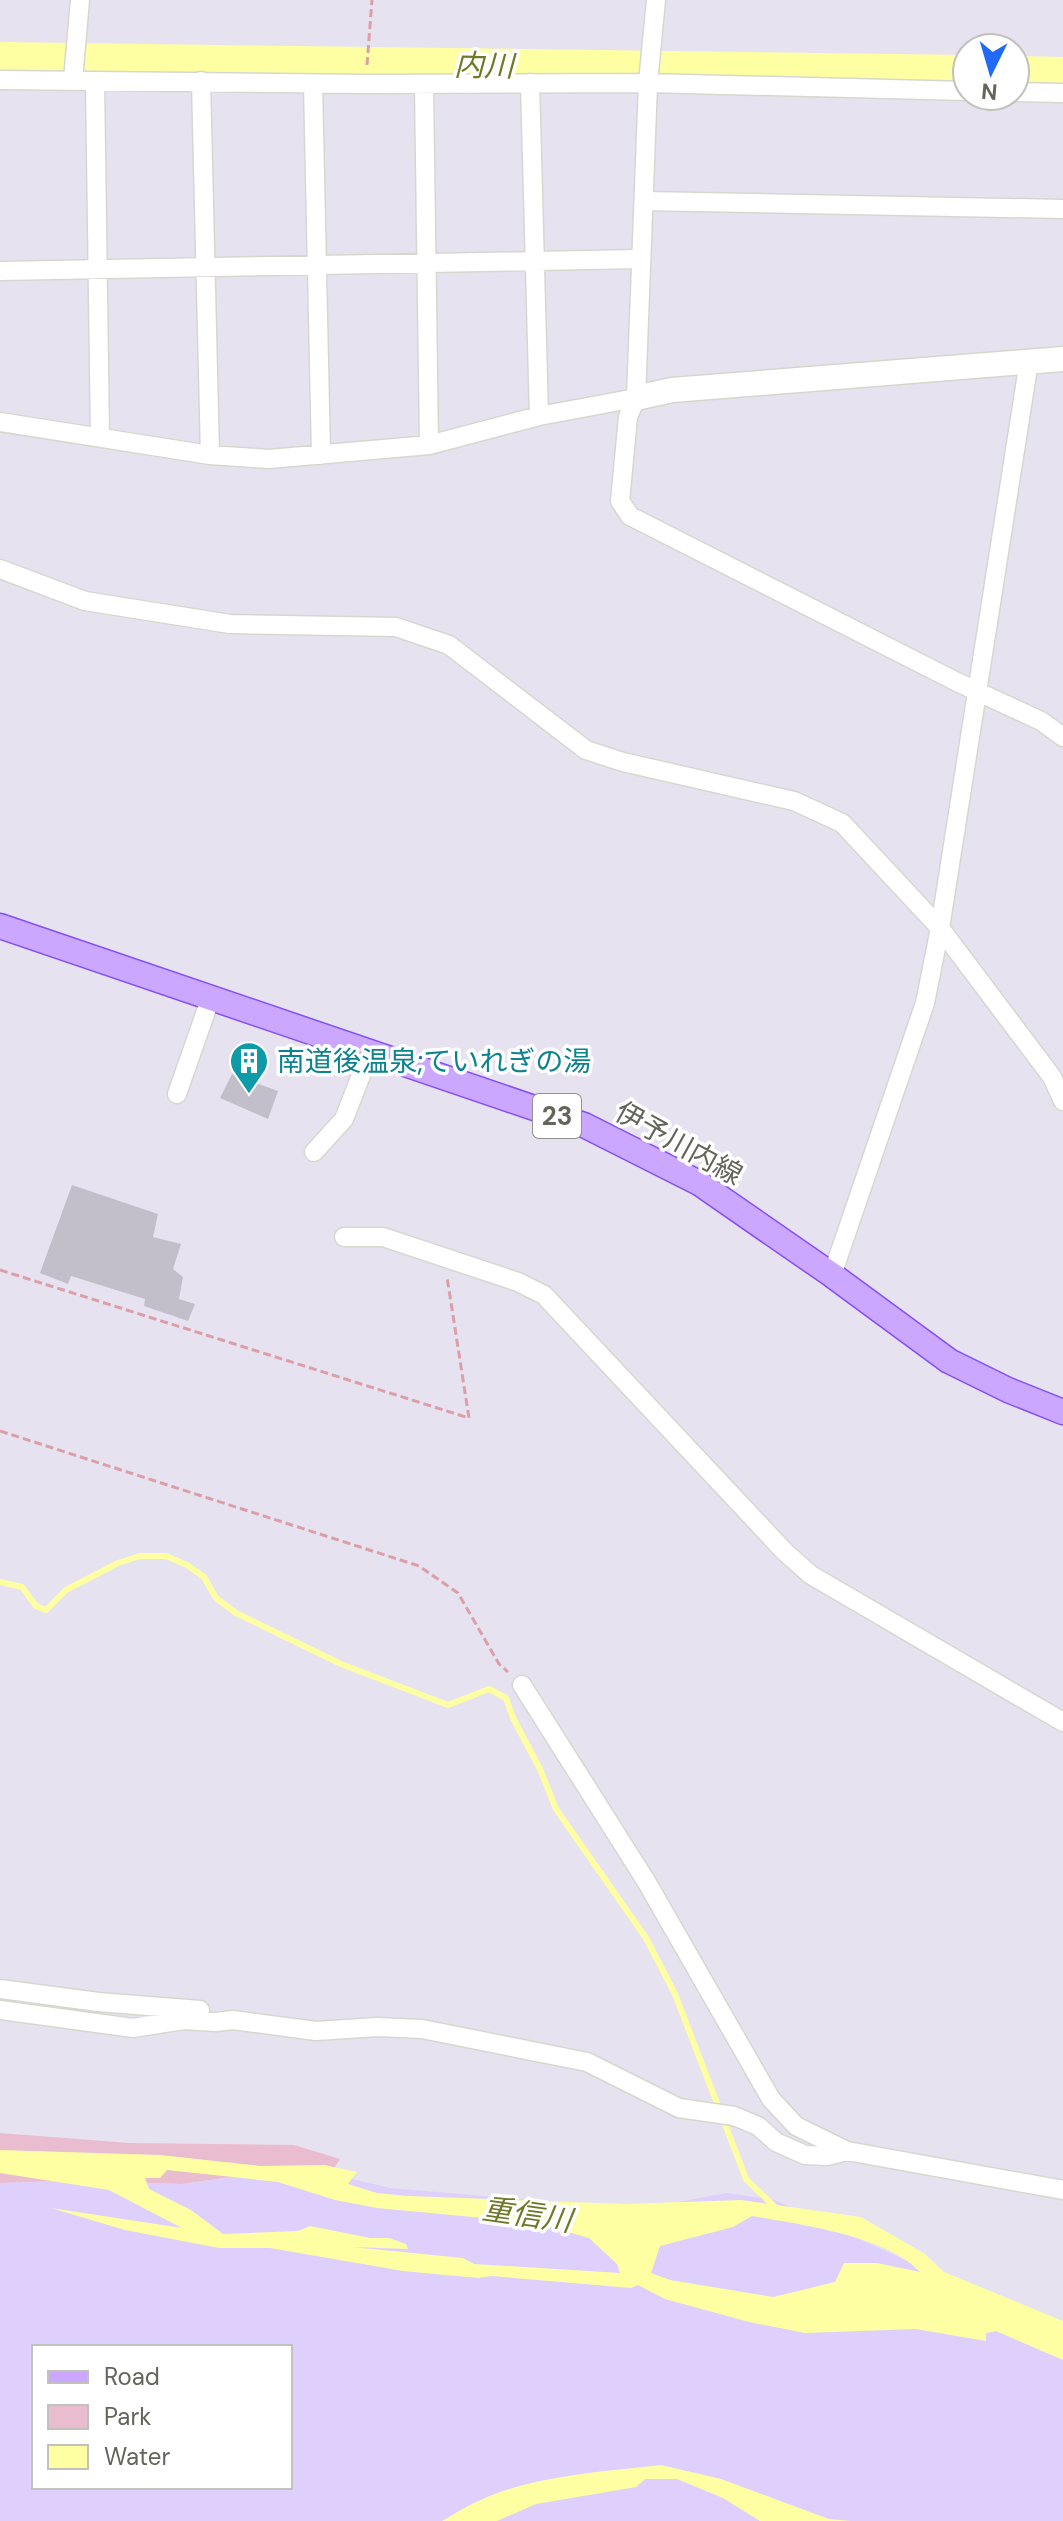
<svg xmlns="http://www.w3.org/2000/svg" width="1063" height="2521" viewBox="0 0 1063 2521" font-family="'DM Sans','Noto Sans JP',sans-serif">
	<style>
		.green { fill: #e9bdcf }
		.sand { fill: #dfcffd; fill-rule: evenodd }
		.water { fill: #feffa2; fill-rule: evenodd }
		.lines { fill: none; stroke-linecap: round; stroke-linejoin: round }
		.stream { stroke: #feffa2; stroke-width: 6 }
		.river { stroke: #feffa2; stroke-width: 34 }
		.building { fill: #c2bfca }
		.street-casing { stroke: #d6d8d0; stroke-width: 21 }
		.secondary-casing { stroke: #d5d7cd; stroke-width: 27 }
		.primary-casing { stroke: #824efd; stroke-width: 27 }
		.path { stroke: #dc9fa8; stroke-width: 3; stroke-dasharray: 8 4; stroke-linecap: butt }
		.street { stroke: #fff; stroke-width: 18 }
		.secondary { stroke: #fff; stroke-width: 24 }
		.primary { stroke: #cca7ff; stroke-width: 24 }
		.labels { text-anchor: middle; stroke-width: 7; stroke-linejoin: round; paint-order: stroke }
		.shield { fill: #fff; stroke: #92938c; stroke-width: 2 }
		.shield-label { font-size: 26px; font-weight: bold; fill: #63655b }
		.culture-label { font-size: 28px; fill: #0d838f; stroke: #fff; text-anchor: start }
		.street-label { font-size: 28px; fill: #63655b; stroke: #fff }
		.water-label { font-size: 30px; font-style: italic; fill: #717828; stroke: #fff }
	</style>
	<rect width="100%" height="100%" fill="#e7e2ef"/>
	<path class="green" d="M0,2133L130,2143L294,2145L340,2159L331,2173L302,2167L182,2184L63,2181L0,2183Z"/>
	<path class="sand" d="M302,2167L390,2188L626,2208L656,2206L727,2193L775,2200L981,2295L1063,2327V2521H0V2183L63,2181L182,2184ZM34,2347H290V2487H34Z"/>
	<path class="water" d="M0,2150L160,2155L261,2166L324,2165L357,2172L348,2184L377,2193L408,2196L625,2204L741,2200L861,2217L925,2254L944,2272L1063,2321V2360L996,2331L986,2333V2341L916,2329L805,2333L749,2322L665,2299L638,2285L631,2288L492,2276L478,2278L403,2271L270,2248H219L125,2230L51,2208L182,2228L109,2190L0,2173ZM167,2170L278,2182L335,2200L377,2208L538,2223L589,2238L617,2264L620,2273L474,2264L463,2258L352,2247L408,2249L406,2244L389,2238H370L310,2226L298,2231L223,2234L191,2210L149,2189L145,2178H160ZM752,2216C799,2224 888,2236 920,2272L877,2263H844L835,2282L773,2297L670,2280L651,2273L660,2246L733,2227Z
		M661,2465L721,2479L829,2519L851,2521H760L723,2498L677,2479H645L636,2487L536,2504L497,2521H442C456,2513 470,2504 485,2498C535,2476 607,2471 661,2465Z"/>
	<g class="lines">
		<path class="stream" d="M0,1582L22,1587L36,1606L46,1610L66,1590L118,1563L140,1556H166L187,1565L204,1577L216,1598L236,1613L341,1664L448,1705L489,1689L506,1698L513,1718L540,1769L556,1809L646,1938L675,1994L746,2179L777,2209"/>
		<path class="river" d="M0,59L967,72
			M1015,73L1063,74"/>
	</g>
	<path class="building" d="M232,1074L278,1091L268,1119L220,1098Z
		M72,1185L158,1214L153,1237L181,1244L173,1269L183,1277L179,1299L195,1304L188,1321L144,1306L145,1299L71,1276L68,1284L40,1273Z"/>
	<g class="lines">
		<defs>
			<path id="street" d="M656,0L648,83L636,398L628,417L620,501L630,516L957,682L1041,721L1063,737
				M0,80L365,84L648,83L967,91
				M73,80L80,0
				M95,81L100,437
				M201,81L210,455
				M530,83L539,416
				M313,84L321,455
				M424,85L429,445
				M1015,92L1063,93
				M644,201L1063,209
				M0,271L641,259
				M0,422L210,455L269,459L429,445L539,416L636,398
				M0,569L85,601L230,624L396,627L449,645L586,750L623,762L794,801L842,823L940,928L1052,1077L1063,1101
				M177,1094L211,997
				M314,1152L344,1119L370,1052
				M344,1237H383L518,1282L544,1295L785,1552L811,1575L1063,1722
				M832,1275L925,1003L940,928L1029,361
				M522,1685L646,1881L771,2099L796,2126L847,2151L1063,2190
				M0,1989L98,2002L200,2010
				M0,2010L133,2028L184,2020L216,2022L233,2020L316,2031L377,2027L422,2029L587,2062L679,2108L734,2116L758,2126L776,2142L805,2155L827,2156L847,2151"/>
			<path id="secondary" d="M636,398L672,390L1063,359"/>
			<path id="primary" d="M0,926L584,1125L699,1183L832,1275L949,1361L1008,1390L1063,1412"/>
		</defs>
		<use href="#street" class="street-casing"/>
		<use href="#secondary" class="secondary-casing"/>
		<use href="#primary" class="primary-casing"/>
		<path class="path" d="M367,65L372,0
			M0,1270L469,1418L447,1277
			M0,1431L419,1566L458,1593L499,1664L508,1672"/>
		<use href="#street" class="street"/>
		<use href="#secondary" class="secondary"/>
		<use href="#primary" class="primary"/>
	</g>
	<defs>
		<symbol id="building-pin" viewBox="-11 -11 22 30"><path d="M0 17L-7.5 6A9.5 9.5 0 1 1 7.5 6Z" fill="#0f9aa8" stroke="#fff"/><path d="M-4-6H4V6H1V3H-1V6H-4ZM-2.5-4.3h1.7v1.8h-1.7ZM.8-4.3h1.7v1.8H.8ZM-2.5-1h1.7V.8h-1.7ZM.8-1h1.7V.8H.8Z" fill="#fff"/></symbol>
	</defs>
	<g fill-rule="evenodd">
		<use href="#building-pin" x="227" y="1039" width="44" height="60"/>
	</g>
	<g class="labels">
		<rect class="shield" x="533" y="1094" width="48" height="44" rx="6"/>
		<g class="shield-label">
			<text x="557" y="1125">23</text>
		</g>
		<g class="culture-label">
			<text x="277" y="1071">南道後温泉;ていれぎの湯</text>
		</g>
		<g class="street-label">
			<text transform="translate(679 1143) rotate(29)" y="10">伊予川内線</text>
		</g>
		<g class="water-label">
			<text transform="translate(484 66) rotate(1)" y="10">内川</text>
			<text transform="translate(527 2215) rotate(8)" y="10">重信川</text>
		</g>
	</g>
	<rect x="32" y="2345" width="260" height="144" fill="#ffffff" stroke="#c1c1bd" stroke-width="2"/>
	<rect x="48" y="2371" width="40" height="12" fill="#cca7ff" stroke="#c1c1bd" stroke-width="2"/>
	<text x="104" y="2385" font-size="24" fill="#63655b">Road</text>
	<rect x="48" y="2405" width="40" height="24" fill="#e9bdcf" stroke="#c1c1bd" stroke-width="2"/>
	<text x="104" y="2425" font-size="24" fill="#63655b">Park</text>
	<rect x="48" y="2445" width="40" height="24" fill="#feffa2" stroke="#c1c1bd" stroke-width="2"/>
	<text x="104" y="2465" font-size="24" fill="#63655b">Water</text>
	<g transform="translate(991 72) rotate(185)"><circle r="38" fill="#ffffff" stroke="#c1c1bd" stroke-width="2"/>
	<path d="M0-6L14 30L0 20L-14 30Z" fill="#206af7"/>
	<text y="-12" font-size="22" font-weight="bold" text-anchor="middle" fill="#63655b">N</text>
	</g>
</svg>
